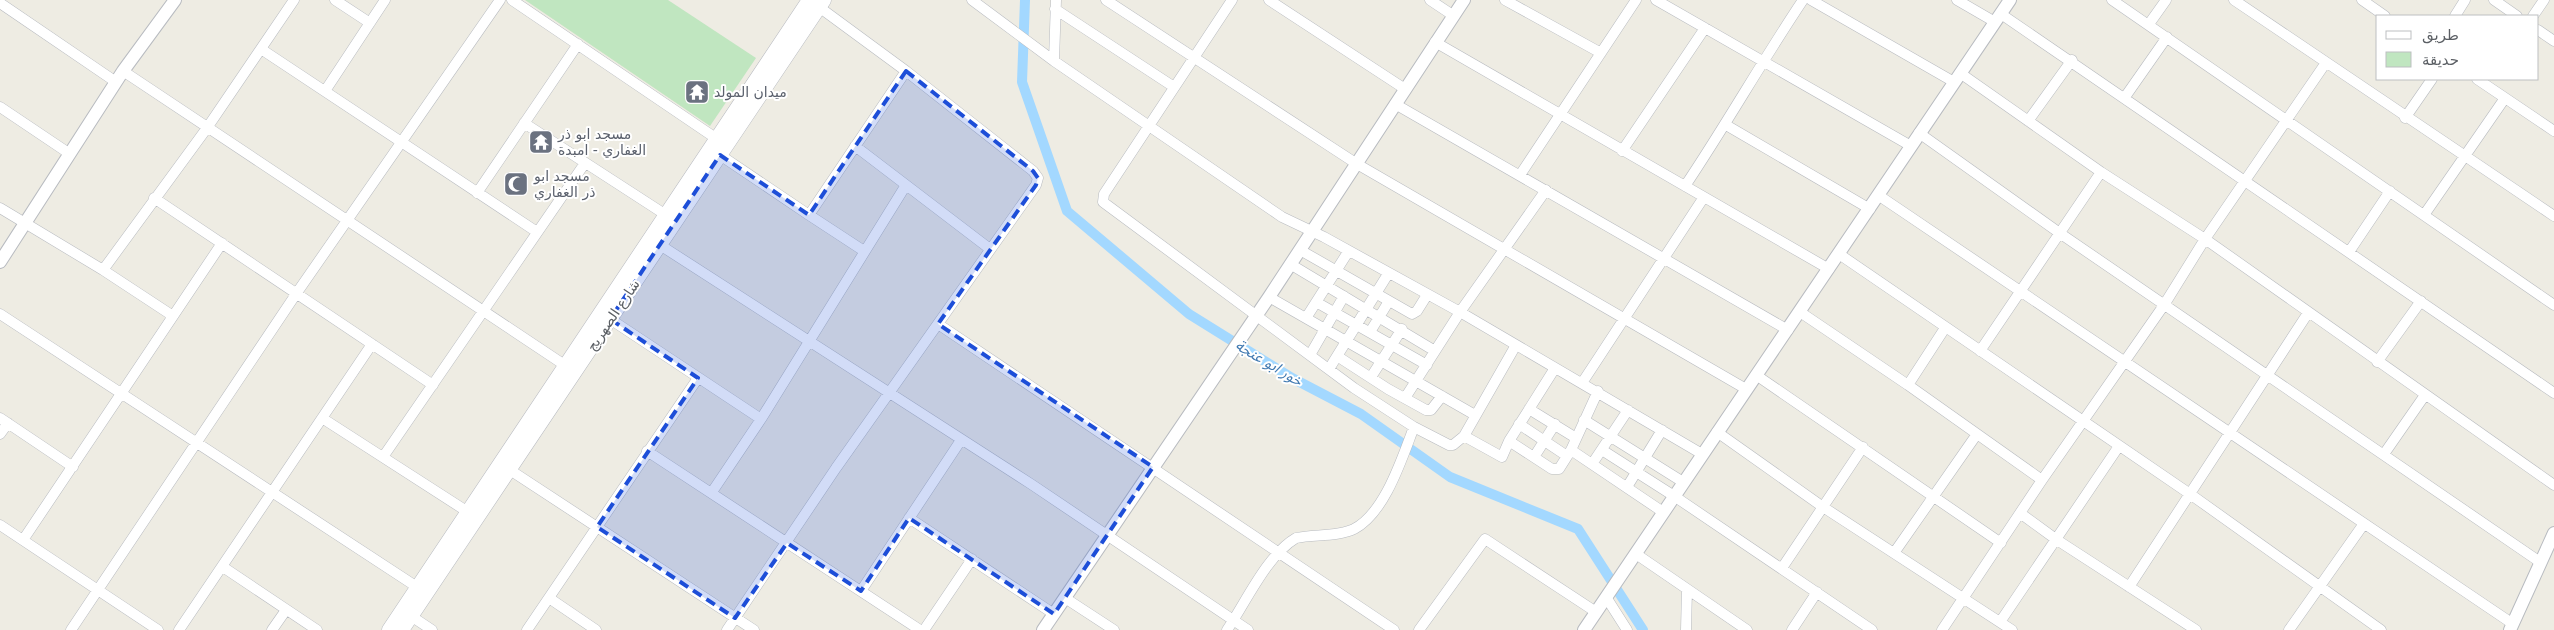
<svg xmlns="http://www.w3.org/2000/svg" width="2554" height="630" viewBox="0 0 2554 630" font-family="'DejaVu Sans','Noto Sans Arabic',sans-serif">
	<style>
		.green { fill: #c0e6c0 }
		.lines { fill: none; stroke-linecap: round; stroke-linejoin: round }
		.canal { stroke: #a3d8ff; stroke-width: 10 }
		.minor-casing { stroke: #b8bbc0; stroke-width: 11 }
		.tertiary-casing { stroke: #b8bbc0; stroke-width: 14 }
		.secondary-casing { stroke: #b7bac0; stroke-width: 15 }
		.minor { stroke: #fff; stroke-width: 10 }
		.tertiary { stroke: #fff; stroke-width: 12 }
		.secondary { stroke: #fff; stroke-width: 14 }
		.marked { fill: #1d4ed8; fill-opacity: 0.2; stroke: #1d4ed8; stroke-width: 4; stroke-dasharray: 10 6; stroke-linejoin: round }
		.labels { text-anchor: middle; stroke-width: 4; stroke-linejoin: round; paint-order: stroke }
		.worship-label { font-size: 14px; fill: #5b616d; stroke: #fff; text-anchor: start }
		.street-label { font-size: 14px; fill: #5b5f64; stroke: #fff }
		.water-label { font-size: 15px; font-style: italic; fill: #4079b1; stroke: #fff }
	</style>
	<rect width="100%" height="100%" fill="#eeece3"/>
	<path class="green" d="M525,0H668L756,58L710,126Z"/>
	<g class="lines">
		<path class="canal" d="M1025,0L1022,82L1067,211L1189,314L1292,378L1361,414L1450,477L1578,529L1643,630"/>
		<defs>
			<path id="minor" d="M335,0L370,23
				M512,0L717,139
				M972,0L1054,61L1282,217L1324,237L1460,312L1702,454
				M1106,0L1357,164L1746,389
				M1232,0L1104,194L1103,202L1354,388L1414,427L1449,445H1453L1464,436L1516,345
				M1269,0L1405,89
				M1430,0L1454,16
				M1505,0L1601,53
				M1656,0L1911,146
				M1811,0L1954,82
				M1957,0L1995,22
				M2112,0L2554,305
				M2234,0L2554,216
				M2362,0L2385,16
				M2494,0L2517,16
				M0,3L116,82
				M1055,9L1174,87
				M2001,14L2554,393
				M2455,16L2465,0
				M2533,16L2544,0
				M2149,24L2166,0
				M2538,30L2554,41
				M1435,42L1829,269
				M261,49L537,232
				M1054,61L1056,0
				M123,71L566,366
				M1960,73L2101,172L2205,239L2554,485
				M2477,79L2554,131
				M325,91L385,0
				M2125,97L2167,37
				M1395,104L1788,330
				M0,107L70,154
				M2405,118L2432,79
				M2028,121L2072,60
				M524,123L666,215
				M1726,125L1870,209
				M1919,133L2061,234L2540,562
				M855,146L990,249
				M1622,151L1705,28
				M720,155L809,215
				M1520,175L1636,0
				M1685,186C1726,125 1762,61 1803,0
				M477,193L578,44
				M1878,195L2513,624
				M154,198L433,385
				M0,208L103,270L173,316
				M2424,215L2505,98
				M660,245L1031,484L1248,630
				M1300,250L1412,314L1417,311L1427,295
				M864,251L809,215L906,71
				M2349,252L2390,191
				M1839,254L2190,494L2381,630
				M1290,264L1435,351
				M103,270L207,128L294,0
				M1269,297L1475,415
				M1316,302L1427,365
				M1800,312L1908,385L2042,480
				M0,314L417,587
				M1306,318L1348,252
				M610,319L761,419
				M938,324L1394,630
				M1370,332L1389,301
				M1980,351L2101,172
				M1310,355L1344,296
				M1337,356L1388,389L1426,410H1431L1442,396
				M2377,362L2421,301
				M1329,369L1388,274
				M1756,375L2001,543
				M1371,377L1402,329
				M1582,383L1704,197
				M1908,385L1945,328
				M1405,398L1460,312L1546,190
				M1529,409L1576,438
				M0,418L73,467
				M322,418L468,512
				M1584,420L1683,482
				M1519,424L1567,456
				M1717,432L1823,507L2012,630
				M0,434L8,423
				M1464,436L1502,457L1509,441L1555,368
				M1509,441L1552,469H1559L1571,450L1598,391
				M1571,450L1663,512
				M1602,450L1674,496L1872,630
				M647,451L920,630
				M2384,454L2425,395
				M383,457L585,163
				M1534,457L1555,424
				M1592,464L1628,410
				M510,470L754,630
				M1627,487L1662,430
				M712,492L761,419L906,185
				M2020,513L2057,540L2196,630
				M909,518L1054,614
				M0,525L158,630
				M23,540L222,243
				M1894,553L1977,434
				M1636,554L1747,630
				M223,567L317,630
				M1782,568L1863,447
				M2129,587L2308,313
				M861,591L961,440
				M1606,597L1627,630
				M549,598L596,630
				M1065,598L1114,630
				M411,616L432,630
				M2000,622L2119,446
				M71,630L296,294L500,0
				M179,630L372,344
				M272,630L286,610
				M527,630L698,378
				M727,630L836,468L1036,185L1038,178L1033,171L906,71L819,7
				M924,630L972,559
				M1227,630C1246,602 1267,555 1296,538C1314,534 1337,537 1354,529C1385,513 1402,458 1414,427
				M1419,630L1485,539L1596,612
				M1686,630L1687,589
				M1792,630L1817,592
				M1942,630L2042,480L2164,305L2205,239L2325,64
				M2289,630L2363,525"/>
			<path id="tertiary" d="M0,262L123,71L175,0
				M1043,630L1269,297L1464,0
				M1584,630L2010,0
				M2510,630L2554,533"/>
			<path id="secondary" d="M389,630L809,0
				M402,630L824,0"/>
		</defs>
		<use href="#minor" class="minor-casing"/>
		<use href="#tertiary" class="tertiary-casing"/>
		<use href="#secondary" class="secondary-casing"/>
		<use href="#minor" class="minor"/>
		<use href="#tertiary" class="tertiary"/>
		<use href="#secondary" class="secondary"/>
	</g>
	<path class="marked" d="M906,71L1033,171L1038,178L1036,185L938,324L1153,467L1054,614L909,518L861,591L787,543L735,618L597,527L698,378L610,319L720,155L809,215Z"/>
	<defs>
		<symbol id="temple-square" viewBox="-11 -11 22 22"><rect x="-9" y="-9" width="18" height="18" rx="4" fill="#6b7280" stroke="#fff"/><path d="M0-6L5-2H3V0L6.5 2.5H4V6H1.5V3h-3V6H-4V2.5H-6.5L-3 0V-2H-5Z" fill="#fff"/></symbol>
		<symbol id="mosque-square" viewBox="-11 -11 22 22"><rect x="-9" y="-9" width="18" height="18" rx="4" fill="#6b7280" stroke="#fff"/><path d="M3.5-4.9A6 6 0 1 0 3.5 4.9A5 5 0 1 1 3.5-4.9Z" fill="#fff"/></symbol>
	</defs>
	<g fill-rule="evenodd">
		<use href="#temple-square" x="683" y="78" width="28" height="28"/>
		<use href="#temple-square" x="527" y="128" width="28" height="28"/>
		<use href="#mosque-square" x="502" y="170" width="28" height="28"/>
	</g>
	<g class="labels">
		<g class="worship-label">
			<text x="714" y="97">ميدان المولد</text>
			<text x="558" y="139">مسجد ابو ذر<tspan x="558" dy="16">الغفاري - امبدة</tspan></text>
			<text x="534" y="181">مسجد ابو<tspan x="534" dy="16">ذر الغفاري</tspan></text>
		</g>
		<g class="street-label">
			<text transform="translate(613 315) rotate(-56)" y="5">شارع الصهريج</text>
		</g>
		<g class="water-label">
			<text transform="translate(1269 363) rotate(31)" y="5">خور ابو عنجة</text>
		</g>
	</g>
	<rect x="2376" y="15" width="162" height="65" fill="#ffffff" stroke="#bdbfc1"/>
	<rect x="2386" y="31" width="25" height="8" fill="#ffffff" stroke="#bdbfc1"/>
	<text x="2422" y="40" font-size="15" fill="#5b5f64">طريق</text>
	<rect x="2386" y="52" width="25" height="15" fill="#c0e6c0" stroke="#bdbfc1"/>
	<text x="2422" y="65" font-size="15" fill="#5b5f64">حديقة</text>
</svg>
